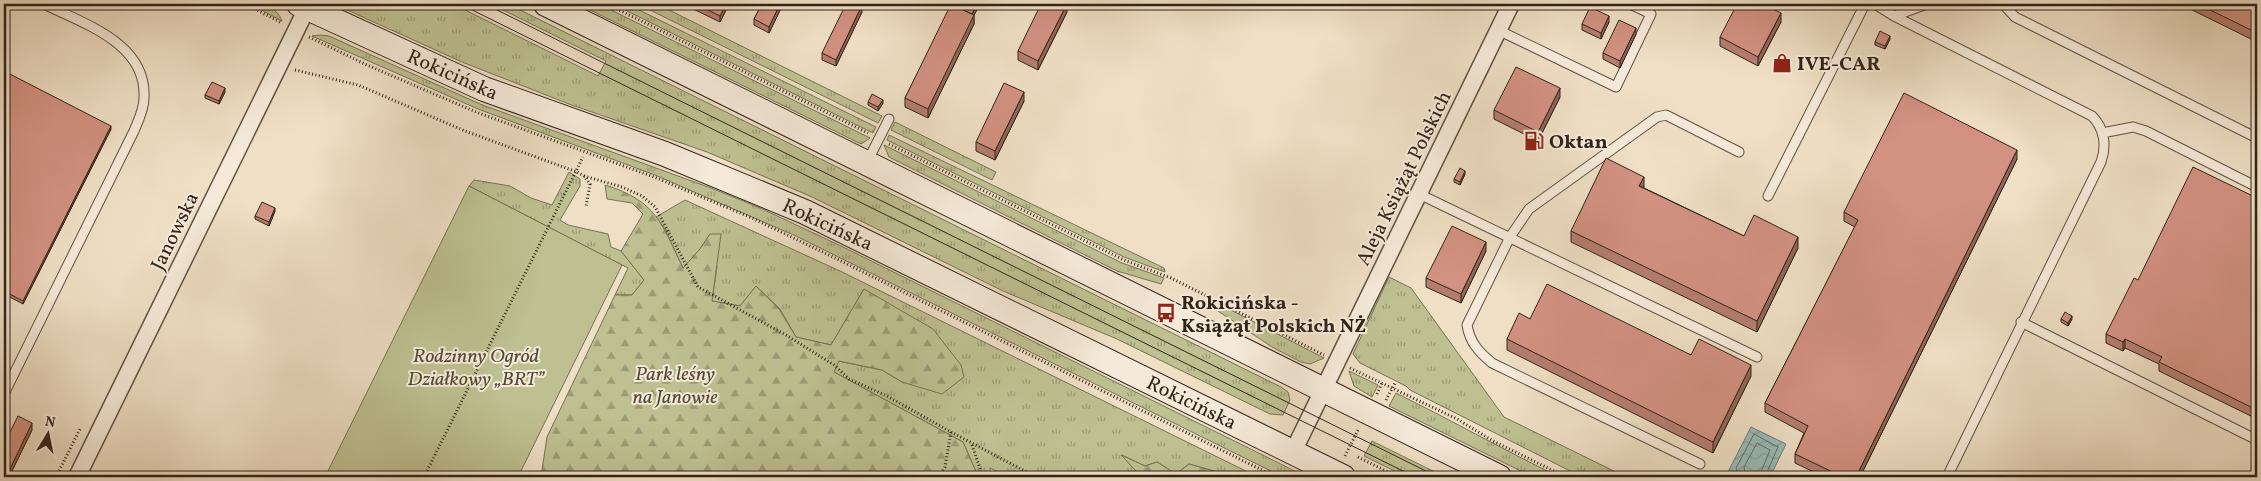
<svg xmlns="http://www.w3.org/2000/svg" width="2261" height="481" viewBox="0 0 2261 481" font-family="Vollkorn,serif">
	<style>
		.grass { fill: url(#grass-tufts); stroke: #777255 }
		.forest { fill: url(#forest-firs); stroke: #777255 }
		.garden { fill: #bec091; stroke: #777255 }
		.water { fill: url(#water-waves); stroke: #707f78 }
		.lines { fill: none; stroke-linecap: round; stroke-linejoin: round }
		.shore { stroke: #657068; stroke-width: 1 }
		.lane-casing { stroke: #605344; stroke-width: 11 }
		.street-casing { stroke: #605344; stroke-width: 19 }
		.secondary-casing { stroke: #302419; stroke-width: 26 }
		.path { stroke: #302419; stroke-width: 3; stroke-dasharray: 1 2.5; stroke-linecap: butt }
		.lane { stroke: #f5ead9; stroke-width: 9 }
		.street { stroke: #f5ead9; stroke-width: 16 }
		.secondary { stroke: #f5ead9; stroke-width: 24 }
		.tram { stroke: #302419; stroke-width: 1 }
		.wall { fill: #b57d6f; stroke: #302419 }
		.shaded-wall { fill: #93665a; stroke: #302419 }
		.building { fill: #d29181; stroke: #302419 }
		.labels { text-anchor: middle; stroke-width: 4; stroke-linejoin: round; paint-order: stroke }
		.poi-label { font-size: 20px; font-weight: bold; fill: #302419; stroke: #f5ead9; text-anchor: start }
		.street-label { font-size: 20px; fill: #302419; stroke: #f5ead9 }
		.park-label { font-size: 20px; font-style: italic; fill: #544b37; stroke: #f5ead9 }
	</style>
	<defs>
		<pattern id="grass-tufts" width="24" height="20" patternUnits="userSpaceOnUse" patternTransform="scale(1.25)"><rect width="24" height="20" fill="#bec091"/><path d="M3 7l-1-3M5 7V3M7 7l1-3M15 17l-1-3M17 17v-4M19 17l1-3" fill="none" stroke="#9b9c76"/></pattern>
		<pattern id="forest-firs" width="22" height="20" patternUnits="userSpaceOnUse" patternTransform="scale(1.25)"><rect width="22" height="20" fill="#bec091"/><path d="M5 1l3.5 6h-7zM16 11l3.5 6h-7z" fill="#9b9c76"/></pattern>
		<pattern id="water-waves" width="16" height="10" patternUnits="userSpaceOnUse" patternTransform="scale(1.25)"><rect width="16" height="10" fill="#9abcb7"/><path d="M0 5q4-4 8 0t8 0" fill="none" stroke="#85a19d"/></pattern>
	</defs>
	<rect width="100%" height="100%" fill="#efdfc5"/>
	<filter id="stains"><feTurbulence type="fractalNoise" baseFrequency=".004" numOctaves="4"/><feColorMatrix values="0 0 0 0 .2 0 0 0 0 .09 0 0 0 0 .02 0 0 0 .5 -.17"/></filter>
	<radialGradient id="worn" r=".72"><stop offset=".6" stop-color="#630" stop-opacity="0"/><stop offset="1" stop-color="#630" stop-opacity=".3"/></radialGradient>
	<path class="grass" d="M250,4C264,4 276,6 282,21Z
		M334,4H453L598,76L606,61L491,4H508L1281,387L1288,392L1290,400L1283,415L1270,414L1117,339L1003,291L812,197L707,152L569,104L462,62Z
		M578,4H599L870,138L861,144Z
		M613,4H627L876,127L873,133Z
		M638,4H657L882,116L878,123Z
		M320,35L329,36L480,104L711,188L758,207L841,246L1307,477H1283L796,236L655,175L478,109L312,36Z
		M895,122L996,172L992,180L891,130Z
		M889,135L1164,268L1165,272L1124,257L887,140Z
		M884,145L1122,263L1164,278L1161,284L1117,271L889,157Z
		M569,172L580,179V186L560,220L568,225L608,234L611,247L621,251L644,280L632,295H615L628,268L469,186L474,180L510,186L531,198L552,205Z
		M685,200L840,271L1258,477H1235L1189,464L1176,474L1157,462L1145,466L1122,455L1137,472L1135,477H1009L990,468L991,477H975L977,474L963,442L834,372L838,361L882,370L902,382L864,289L831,345L796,337L780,309L756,286L741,306L712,301L717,267L710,234L700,249L683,268L665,229L656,217Z
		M1389,277L1411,288L1504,417L1626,477H1582L1410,390L1406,386L1360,363L1353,354Z
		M1221,305L1324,358L1310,364L1301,362L1272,347L1218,311Z
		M1349,371L1378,385L1372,397L1354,386Z
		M1396,393C1451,420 1504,450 1559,477H1533L1389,406Z
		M1372,441L1445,477H1407L1364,456Z"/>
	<path class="forest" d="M605,185C657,201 661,223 683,268L700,249L710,234H721L712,301L740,306L756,286L779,309L796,337L831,345L864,289L933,329L961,365L964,377L942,394L902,382L882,370L839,361L834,372L963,442L977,474L975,477H541L547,437L615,295H632L644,280L621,251L643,214L632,203L607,199Z
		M1121,455L1145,466L1157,462L1176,474L1189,464L1235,477H1135L1137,472Z"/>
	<path class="garden" d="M469,186L622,265L518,477H325Z"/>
	<path class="water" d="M1751,427L1786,444L1770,477H1739L1728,472Z"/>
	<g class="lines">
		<path class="shore" d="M1740,477L1736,468L1754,434L1778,447L1765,477
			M1746,477L1744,467L1757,443L1770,450L1759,477"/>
		<defs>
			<path id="lane" d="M1875,4L1894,16L2092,116C2104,128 2107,145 2101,162L1947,477
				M2003,4L2015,17L2257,138
				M1894,16L1927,4
				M1498,30L1616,87L1651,14L1630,4
				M2102,133L2133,127L2146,131L2257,187
				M867,162L889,119
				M1419,194L1757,357
				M1768,196L1865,4
				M2021,322L2257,440
				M4,394L134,131C138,121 144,110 144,98C147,43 84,24 44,4
				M1700,464L1492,363C1479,352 1470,343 1467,325L1510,237L1529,209L1657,117L1666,115L1739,152"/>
			<path id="street" d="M1293,452L1511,4
				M77,477L307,8"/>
			<path id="secondary" d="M299,4L484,89L665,154L805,212L1343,477
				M546,4L1499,477"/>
		</defs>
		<use href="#lane" class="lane-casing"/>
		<use href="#street" class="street-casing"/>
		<use href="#secondary" class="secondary-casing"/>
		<path class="path" d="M245,4L282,23
			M607,4L868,133
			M309,37L367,65L476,112L654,177L752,218L835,258L1276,477
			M295,70L358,85L465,131L577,172L584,176L590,184L586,207
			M889,144L1124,260L1171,278L1324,355
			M584,176L622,187L642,196L655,207L698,287L786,335L834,365L849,379L885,395L951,432L945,467L939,477
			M1350,368L1457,419L1493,441L1566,477
			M1377,394L1382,383
			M1386,400L1395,383
			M951,432L1036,477
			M972,445L983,477
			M1345,456L1359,428
			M1358,457L1398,477
			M56,477L80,429
			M424,477L583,157"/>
		<use href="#lane" class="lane"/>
		<use href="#street" class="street"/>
		<use href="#secondary" class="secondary"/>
		<path class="tram" d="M460,4L1415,477
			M485,4L1438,477"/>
	</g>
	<path class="wall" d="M683,4H729L720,22Z
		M762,4H783L769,33L754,25V19Z
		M953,4H980L974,15V24L928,118L905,107V98Z
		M2180,4H2257V42Z
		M862,12L836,66L822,60V53Z
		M1067,12L1038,70L1018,60V51Z
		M1609,22L1601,39L1582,30V24Z
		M1781,22L1758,66L1720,46V37Z
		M1636,34L1620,68L1603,59V53Z
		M1890,39L1885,49L1875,45V42Z
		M4,71L111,129L23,304L4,294Z
		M225,92L219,104L205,98V95Z
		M1560,97L1538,141L1494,119V110Z
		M1024,101L995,160L976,151V142Z
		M868,102L883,103L878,111L868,105Z
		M2017,159L1860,477H1824L1795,463V454L1804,433L1765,412V403L1855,227L1844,221V212Z
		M1465,174L1460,185L1454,182V179Z
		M1644,188L1744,236L1798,248L1757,332L1571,242V231Z
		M2257,198V419L2159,371V364L2125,348L2123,351L2106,343V334L2138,280Z
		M275,211L269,226L255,219V216Z
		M1486,251L1461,303L1426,287V278Z
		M1530,319L1691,355L1751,376L1713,453L1507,350V339Z
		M2061,319H2072L2068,326L2061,322Z
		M32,430L9,477H4V444Z"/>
	<path class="shaded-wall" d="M726,4H729L720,22V16Z
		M780,4H783L769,33V27Z
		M977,4H980L974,15V24L928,118V109Z
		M1067,4V12L1038,70V61Z
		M862,5V12L836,66V60Z
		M1781,13V22L1758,66V57Z
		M1609,16V22L1601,39V33Z
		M1636,28V34L1620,68V61Z
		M1890,36V39L1885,49V46Z
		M225,88V92L219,104V101Z
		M1560,88V97L1538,141V132Z
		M1024,92V101L995,160V151Z
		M883,100V103L878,111V107Z
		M111,126V129L23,304V301Z
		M2017,150V159L1860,477H1856Z
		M1465,171V174L1460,185V182Z
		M1644,177V188L1639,186Z
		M275,208V211L269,226V222Z
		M1798,237V248L1757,332V321Z
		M1486,242V251L1461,303V294Z
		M2072,316V319L2068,326V323Z
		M7,338V341L4,348V344Z
		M2125,339V348L2123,351V342Z
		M1751,365V376L1713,453V442Z
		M32,423V430L9,477H8V473Z"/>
	<path class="building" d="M696,4H726L720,16Z
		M762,4H780L769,27L754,19Z
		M846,4H859L862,5L836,60L822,53Z
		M951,4L974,15L928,109L905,98Z
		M953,4H977L972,14L952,5Z
		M1041,4H1067L1038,61L1018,51Z
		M1737,4H1763L1781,13L1758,57L1720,37Z
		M2198,4H2257V33Z
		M1590,7L1609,16L1601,33L1582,24Z
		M1619,20L1636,28L1620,61L1603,53Z
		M1880,31L1890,36L1885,46L1875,42Z
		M1516,67L1560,88L1538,132L1494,110Z
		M4,71L111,126L23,301L4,291Z
		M212,82L225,88L219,101L205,95Z
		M1004,83L1024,92L995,151L976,142Z
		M1904,93L2017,150L1856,477H1843L1795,454L1808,426L1765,403L1858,220L1844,212Z
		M872,94L883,100L878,107L868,102Z
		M1606,158L1644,177L1639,186L1744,236L1754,215L1798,237L1757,321L1571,231Z
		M2193,167L2257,198V410L2159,362L2162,357L2125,339L2123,342L2106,334L2134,278L2138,280Z
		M1460,168L1465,171L1460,182L1454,179Z
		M262,202L275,208L269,222L255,216Z
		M1452,226L1486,242L1461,294L1426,278Z
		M1547,284L1691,355L1699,339L1751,365L1713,442L1507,339L1519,313L1530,319Z
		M2065,312L2072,316L2068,323L2061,319Z
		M4,336L7,338L4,344Z
		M18,416L32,423L8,473L4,471V444Z"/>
	<defs>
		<symbol id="shop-bare" viewBox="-9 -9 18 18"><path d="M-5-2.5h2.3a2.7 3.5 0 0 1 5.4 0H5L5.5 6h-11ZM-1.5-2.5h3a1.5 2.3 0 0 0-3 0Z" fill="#8f2418" stroke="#f5ead9" stroke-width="2.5" paint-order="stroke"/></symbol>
		<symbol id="fuel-bare" viewBox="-9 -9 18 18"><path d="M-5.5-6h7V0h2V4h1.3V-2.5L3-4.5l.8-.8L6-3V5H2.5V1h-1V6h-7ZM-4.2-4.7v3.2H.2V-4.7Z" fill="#8f2418" stroke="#f5ead9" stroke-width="2.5" paint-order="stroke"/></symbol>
		<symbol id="bus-bare" viewBox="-9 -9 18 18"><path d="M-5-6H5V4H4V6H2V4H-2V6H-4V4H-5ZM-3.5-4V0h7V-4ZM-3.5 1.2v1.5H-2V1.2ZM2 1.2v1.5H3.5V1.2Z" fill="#8f2418" stroke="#f5ead9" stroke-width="2.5" paint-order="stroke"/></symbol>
	</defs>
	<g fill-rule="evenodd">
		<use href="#shop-bare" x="1768" y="49" width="28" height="28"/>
		<use href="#fuel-bare" x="1520" y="127" width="28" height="28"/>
		<use href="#bus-bare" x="1152" y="299" width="28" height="28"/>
	</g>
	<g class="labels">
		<g class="poi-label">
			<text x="1797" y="70">IVE-CAR</text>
			<text x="1549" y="148">Oktan</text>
			<text x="1181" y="309">Rokicińska -<tspan x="1181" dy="23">Książąt Polskich NŻ</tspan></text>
		</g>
		<g class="street-label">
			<text transform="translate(453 74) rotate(24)" y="7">Rokicińska</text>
			<text transform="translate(1403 178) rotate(-64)" y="7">Aleja Książąt Polskich</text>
			<text transform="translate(828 224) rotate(25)" y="7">Rokicińska</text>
			<text transform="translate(174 231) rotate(-64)" y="7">Janowska</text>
			<text transform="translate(1192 402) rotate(26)" y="7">Rokicińska</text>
		</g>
		<g class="park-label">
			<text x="476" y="362">Rodzinny Ogród<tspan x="476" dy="23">Działkowy „BRT”</tspan></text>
			<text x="675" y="380">Park leśny<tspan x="675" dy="23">na Janowie</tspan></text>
		</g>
	</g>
	<rect width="2261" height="481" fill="none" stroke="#efdfc5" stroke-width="20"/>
	<rect x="5" y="5" width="2251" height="471" fill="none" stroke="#302419" stroke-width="2.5"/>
	<rect x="10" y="10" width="2241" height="461" fill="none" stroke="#302419"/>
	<g transform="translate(48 434) rotate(10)" stroke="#f5ead9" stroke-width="4" paint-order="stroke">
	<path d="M0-4L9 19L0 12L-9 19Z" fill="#302419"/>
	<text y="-8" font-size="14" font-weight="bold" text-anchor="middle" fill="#302419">N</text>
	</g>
	<rect width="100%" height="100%" filter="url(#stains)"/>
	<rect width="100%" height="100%" fill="url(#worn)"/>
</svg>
